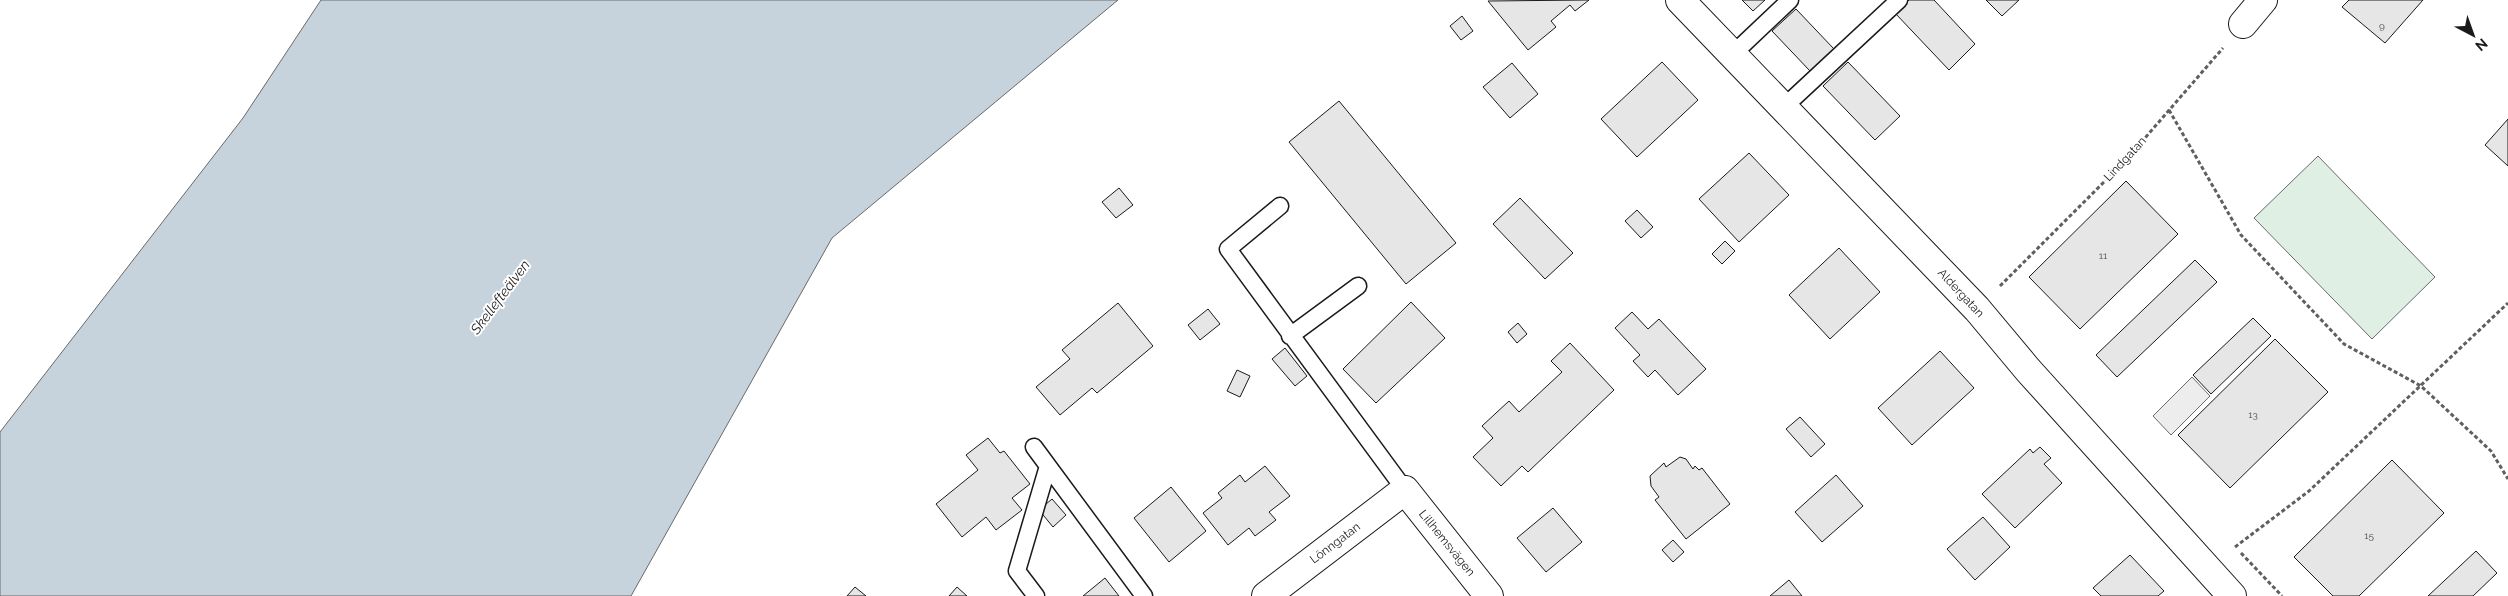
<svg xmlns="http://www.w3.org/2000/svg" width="2508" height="596" viewBox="0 0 2508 596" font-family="Raleway,sans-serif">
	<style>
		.green { fill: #e0efe3; stroke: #6a6a6a }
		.parking { fill: #ededed; stroke: #6a6a6a }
		.water { fill: #c6d2dc; stroke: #6a6a6a }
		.building { fill: #e6e6e6; stroke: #1a1a1a }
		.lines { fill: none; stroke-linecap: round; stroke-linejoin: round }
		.lane-casing { stroke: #1a1a1a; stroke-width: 19 }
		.street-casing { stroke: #1a1a1a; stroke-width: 30 }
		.path { stroke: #5f5f5f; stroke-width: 3; stroke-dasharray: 4 2.5; stroke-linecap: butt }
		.lane { stroke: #fff; stroke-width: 16 }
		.street { stroke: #fff; stroke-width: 28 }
		.labels { text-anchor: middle; stroke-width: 4; stroke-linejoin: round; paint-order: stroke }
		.number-label { font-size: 10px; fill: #4d4d4d }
		.street-label { font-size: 12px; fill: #1a1a1a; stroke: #fff }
		.water-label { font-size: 14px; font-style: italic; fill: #1a1a1a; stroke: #fff }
	</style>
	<rect width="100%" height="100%" fill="#fff"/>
	<path class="green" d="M2318,156L2435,277L2372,339L2254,218Z"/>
	<path class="parking" d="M2192,377L2210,396L2171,435L2153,416Z"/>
	<path class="water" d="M321,0H1118L832,238L631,596H0V432L243,118Z"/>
	<path class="building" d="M1589,0L1575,11L1570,5L1551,21L1556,27L1528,50L1488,1Z
		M1742,0H1765L1753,11Z
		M1909,0H1934L1975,44L1949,70L1895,13Z
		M1986,0H2019L2002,16Z
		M2349,0H2423L2385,43L2342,7Z
		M1796,9L1834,49L1810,71L1772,31Z
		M1462,16L1473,31L1461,40L1450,26Z
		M1662,62L1698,100L1637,157L1601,119Z
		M1848,62L1900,116L1875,140L1823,86Z
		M1512,63L1538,94L1510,118L1483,87Z
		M1339,101L1456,243L1406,284L1289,142Z
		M2508,119V166L2485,145Z
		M1749,153L1789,195L1739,242L1699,199Z
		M2126,181L2178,234L2080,329L2029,277Z
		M1119,188L1133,205L1116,218L1102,202Z
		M1520,198L1573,253L1545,279L1493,224Z
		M1637,210L1653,227L1641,238L1625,221Z
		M1725,241L1735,251L1722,264L1712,254Z
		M1839,248L1880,292L1830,339L1789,295Z
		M2195,260L2217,282L2117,377L2096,355Z
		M1411,302L1445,338L1376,403L1343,369Z
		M1118,303L1153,346L1097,393L1092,388L1060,415L1036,387L1070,359L1062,350Z
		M1208,309L1220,324L1200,340L1188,325Z
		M1632,312L1648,329L1659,319L1706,369L1678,395L1655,370L1648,377L1633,361L1640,355L1615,328Z
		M2253,318L2271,336L2211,394L2193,375Z
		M1518,323L1527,334L1517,343L1508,332Z
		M2275,339L2328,392L2230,488L2178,435Z
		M1570,343L1614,390L1528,472L1522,466L1501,486L1473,457L1493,438L1482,426L1509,401L1519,412L1562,372L1551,361Z
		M1285,348L1307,376L1295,386L1272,359Z
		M1940,351L1974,388L1912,445L1878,408Z
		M1237,370L1250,376L1240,397L1227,391Z
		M1800,417L1825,444L1811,457L1786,429Z
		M988,438L1000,453L1004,451L1030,484L1012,498L1022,510L996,530L986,517L962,537L936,504L978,470L966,455Z
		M2040,447L2051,458L2044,464L2062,483L2015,528L1982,494L2030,449L2033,453Z
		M1680,457L1686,459L1693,469L1695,466L1699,470L1702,468L1730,504L1686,539L1655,500L1659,497L1651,486L1650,476L1664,463L1666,467Z
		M2392,460L2444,513L2359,596H2333L2294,557Z
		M1265,466L1290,496L1269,512L1276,520L1255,536L1249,528L1228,545L1203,513L1222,498L1218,493L1240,475L1245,482Z
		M1836,475L1863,506L1822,542L1795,512Z
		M1171,487L1206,531L1169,562L1134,518Z
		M1052,499L1066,515L1053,527L1039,510Z
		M1553,508L1582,542L1546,572L1517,538Z
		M1983,517L2010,547L1975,580L1947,549Z
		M1673,540L1684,552L1673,562L1662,550Z
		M2476,551L2497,573L2473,596H2428Z
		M2130,555L2164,591L2158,596H2101L2093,588Z
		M1105,578L1119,596H1083Z
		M1789,580L1802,596H1770Z
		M855,587L866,596H847Z
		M957,587L967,596H949Z"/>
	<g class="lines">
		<defs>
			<path id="lane" d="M1733,54L1790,0
				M1784,107L1899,0
				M1280,206L1228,249L1405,490
				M1290,336L1358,286
				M1034,447L1144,596
				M1036,596L1017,571L1048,466"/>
			<path id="street" d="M1680,0L1977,309L2028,370L2232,596
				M2243,24L2263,0
				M1266,596L1405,490L1489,596"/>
		</defs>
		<use href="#lane" class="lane-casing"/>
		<use href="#street" class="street-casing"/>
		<path class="path" d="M2169,110L2241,235L2344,344L2421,386L2491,451L2508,479
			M2000,286L2125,161L2223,48
			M2235,547L2309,491L2508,303
			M2241,553L2282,596"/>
		<use href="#lane" class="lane"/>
		<use href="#street" class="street"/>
	</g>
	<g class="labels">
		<g class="number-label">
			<text x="2382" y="29">9</text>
			<text x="2103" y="259">11</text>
			<text x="2253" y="418">13</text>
			<text x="2369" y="539">15</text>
		</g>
		<g class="street-label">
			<text transform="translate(2125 159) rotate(-47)" y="4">Lindgatan</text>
			<text transform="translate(1961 293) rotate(47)" y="4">Aldergatan</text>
			<text transform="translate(1335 543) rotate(-37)" y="4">Lönngatan</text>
			<text transform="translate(1447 543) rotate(51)" y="4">Lillhemsvägen</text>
		</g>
		<g class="water-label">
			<text transform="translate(500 297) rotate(-53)" y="5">Skellefteälven</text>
		</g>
	</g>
	<g transform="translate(2473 35) rotate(139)" stroke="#ffffff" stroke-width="4" paint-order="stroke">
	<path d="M0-4L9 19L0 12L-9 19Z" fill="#1a1a1a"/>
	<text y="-8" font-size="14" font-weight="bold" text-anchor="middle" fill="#1a1a1a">N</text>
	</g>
</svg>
